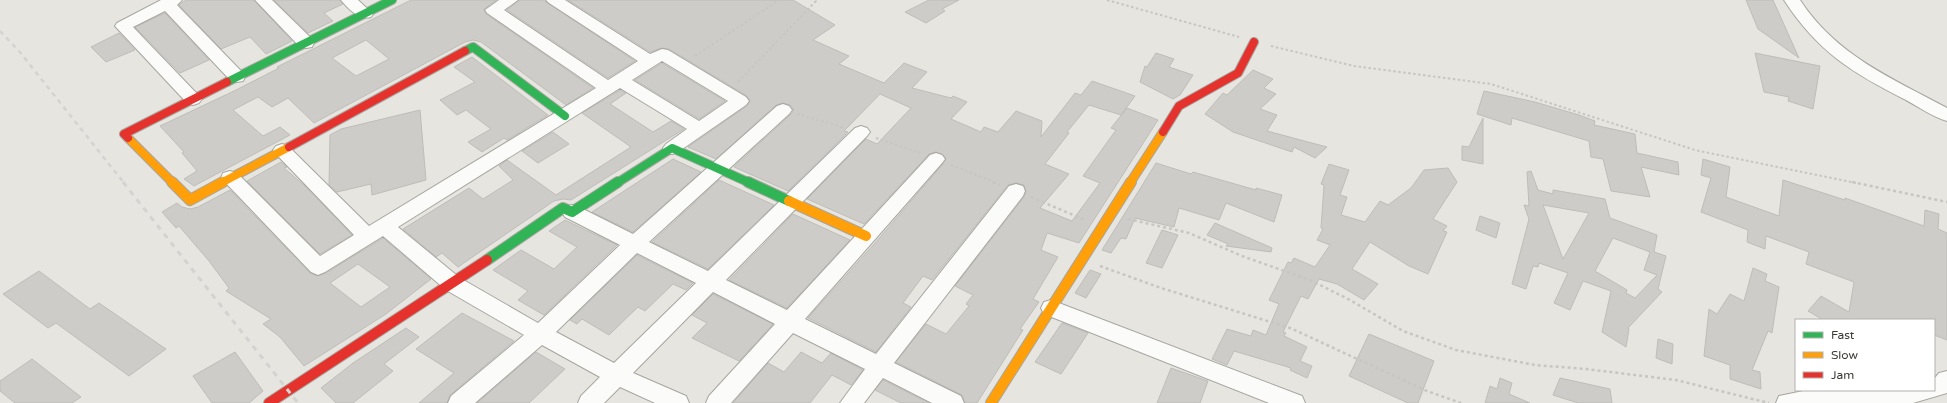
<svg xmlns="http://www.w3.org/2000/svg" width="1947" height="403" viewBox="0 0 1947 403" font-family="'Varela Round',sans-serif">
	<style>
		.building { fill: #cdccc8; stroke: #bebdb8; fill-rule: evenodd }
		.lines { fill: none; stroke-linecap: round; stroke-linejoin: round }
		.street-casing { stroke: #a6a5a0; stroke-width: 2 }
		.fast-far1-casing { stroke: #a6a5a0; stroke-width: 10 }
		.fast-casing { stroke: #a6a5a0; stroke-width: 12 }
		.slow-far1-casing { stroke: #a6a5a0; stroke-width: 10 }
		.slow-casing { stroke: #a6a5a0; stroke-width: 12 }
		.jam-far1-casing { stroke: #a6a5a0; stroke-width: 10 }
		.jam-casing { stroke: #a6a5a0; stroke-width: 12 }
		.path-far1 { stroke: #c6c6c3; stroke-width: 2; stroke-dasharray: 2.5 2.5; stroke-linecap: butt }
		.path { stroke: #c6c6c3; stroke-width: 2.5; stroke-dasharray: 3 3; stroke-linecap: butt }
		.street { fill: #fbfbfa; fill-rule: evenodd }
		.fast-far1 { stroke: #30b455; stroke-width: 8 }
		.fast { stroke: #30b455; stroke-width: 10 }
		.slow-far1 { stroke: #ff9f0a; stroke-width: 8 }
		.slow { stroke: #ff9f0a; stroke-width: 10 }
		.jam-far1 { stroke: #e5322d; stroke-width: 8 }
		.jam { stroke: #e5322d; stroke-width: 10 }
		.rail-far1 { stroke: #d4d3d2; stroke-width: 2.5; stroke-dasharray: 4.5 4.5; stroke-linecap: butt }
		.rail { stroke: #d4d3d2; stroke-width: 3; stroke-dasharray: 5.5 5.5; stroke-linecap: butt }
	</style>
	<rect width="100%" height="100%" fill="#e6e5e0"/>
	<path class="building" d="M186,0H254L292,41L266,54L250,37L221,49L179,5Z
		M274,0H340L343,4L324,13L333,21L308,33Z
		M411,0H496L484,9L486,14L593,88L566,105L481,42L473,40L465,42L314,123L288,98L272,107L258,97L233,110L263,136L280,127L290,135L194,186L184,179L197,171L182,153L184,152L160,126L236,90L279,68L277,67ZM366,40L389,59L356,76L332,58Z
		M519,0H543L635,61L608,78L507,10Z
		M568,0H793L835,25L813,40L849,56L839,64L884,83L904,63L927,72L912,88L951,98L953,96L967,102L951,119L981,132L984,127L998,132L1016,111L1042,121L1041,137L1075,93L1081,95L1092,81L1135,96L1121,115L1089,105L1067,132L1069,133L1045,164L1069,174L1040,208L1072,221L1100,183L1083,176L1116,130L1111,128L1127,108L1158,120L1079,243L1047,233L1041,250L1058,257L1033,299L1039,302L1020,329L1023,330L977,403H965L962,395L896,362L926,324L946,334L969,306L966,304L973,295L955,286L1024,197L1026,192L1024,185L1016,183L1008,185L932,280L923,276L903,303L911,307L876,352L808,318L875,243L943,164L946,158L942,154L936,152L929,154L864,224L807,199L866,139L877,144L911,108L880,94L844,131L848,132L788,191L734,167L790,115L794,110L790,105L783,103L776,105L716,159L688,147L747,106L750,101L747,96L669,49L661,48L650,52Z
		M929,0H959L942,9L945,11L926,23L905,12Z
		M1746,0H1773L1799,58L1758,29Z
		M165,13L209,60L180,73L135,27Z
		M119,33L135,50L106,62L91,47Z
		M1156,53L1174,59L1169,67L1193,75L1180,95L1173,99L1140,82L1145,66L1147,67Z
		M1755,53L1820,66L1813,109L1788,101L1789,97L1764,92Z
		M472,57L548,115L507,140L504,138L482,152L468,142L491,129L466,110L457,115L440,100L475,82L454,67Z
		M662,63L725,101L699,119L635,80Z
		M1253,70L1273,79L1264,88L1276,94L1260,109L1277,115L1267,131L1327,147L1315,158L1294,147L1292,152L1233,132L1205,114L1223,93L1227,95Z
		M620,90L626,93L610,104L653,132L671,121L684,129L571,200L563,199L554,201L458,267L442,253L436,257L403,229L469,188L483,199L513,180L499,166L507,160L556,195L631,147L582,113Z
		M1484,91L1535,102L1579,115L1595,121L1594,125L1635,134L1637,153L1678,162L1679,175L1641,167L1650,197L1611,191L1603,159L1591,157L1589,141L1512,118L1511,125L1477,114Z
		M420,110L426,180L372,195L371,184L337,192L329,185L330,135L341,129Z
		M1483,118V164L1462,160V146L1469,147Z
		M553,132L569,144L538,163L522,151Z
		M673,159L701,172L633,232L592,212Z
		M1703,159L1730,167L1726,197L1779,216L1783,180L1845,200V198L1924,226L1925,210L1939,214L1938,229L1947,233V340L1934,335V320H1823L1808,311L1821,296L1849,312L1854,282L1806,264L1809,252L1766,236L1765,249L1747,242L1748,230L1701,212L1711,178L1701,175Z
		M281,162L287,167L284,168L304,185L352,235L320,254L247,181Z
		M1156,163L1191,174L1193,172L1256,190V188L1282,195L1274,222L1226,203L1219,220L1179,208L1174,227L1135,218L1126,239L1121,238L1111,253L1102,250Z
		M1329,164L1349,170L1340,195L1347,197L1341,215L1365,222L1380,201L1388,205L1411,188L1424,170L1448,168L1457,182L1433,219L1447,226L1443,231L1447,232L1428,274L1409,266L1370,242L1352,269L1378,284L1364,300L1337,284L1319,279L1308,299L1301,296L1283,332L1286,333L1284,336L1307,347L1300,361L1312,366L1307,378L1290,370L1291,368L1234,351L1227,365L1212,359L1227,329L1251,336L1253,330L1266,335L1279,304L1269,300L1288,262L1291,263L1294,258L1315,267L1330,245L1317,240L1323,229L1321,228L1324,185L1321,184Z
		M1531,171L1538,190L1553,194V190L1605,199L1610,218L1657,235L1654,252L1666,256L1658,289L1662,292L1628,328L1629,329L1626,347L1602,332L1611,291L1583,281L1570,310L1554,303L1568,273L1539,263L1538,267L1533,266L1526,289L1512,284L1529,219L1524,205L1529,206L1527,172ZM1543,205L1589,213L1563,259ZM1613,238L1650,252L1644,270L1657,275L1635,298L1626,293L1627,290L1595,271Z
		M719,180L774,205L708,269L652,242Z
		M230,190L310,273L317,276L326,273L383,238L431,279L386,314L304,366L280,337L263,324L271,319L226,291L229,288L209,261L179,226L176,228L162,212L177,203L182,207L190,209L198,207ZM358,264L390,287L361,307L330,283Z
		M793,214L850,240L787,308L729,280Z
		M1480,216L1500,223L1496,238L1476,230Z
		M565,220L617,245L544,315L518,300L528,291L493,270L521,250L554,269L577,247L549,231Z
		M1215,223L1272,248L1271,252L1226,246L1228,244L1207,235Z
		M1162,230L1178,235L1162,268L1146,263Z
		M637,255L693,283L686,290L673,284L645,311L638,307L609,335L582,319L577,324L570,320Z
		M1753,268L1767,274L1765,281L1779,287L1772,333L1768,331L1752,370L1760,372L1761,389L1730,379V365L1704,356L1709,309L1717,314L1730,294L1744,301Z
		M1090,270L1101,274L1086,298L1075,293Z
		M39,271L90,309L99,303L166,349L129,376L56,323L48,328L3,294Z
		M713,294L773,324L739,361L692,338L707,323L692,315Z
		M462,313L514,341L450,395L447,403H419L454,373L416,349Z
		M1062,323L1088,333L1061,374L1035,362Z
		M406,328L419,337L384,364L393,371L353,403H336L321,388L353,363Z
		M1369,334L1434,361L1418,403H1408L1349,376Z
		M1658,339L1673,344L1672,364L1656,358Z
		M235,352L263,391L249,403H212L193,376Z
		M536,352L565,369L529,403H477Z
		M801,352L822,363L831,353L863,370L851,385L832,375L810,403H733L768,363L784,372Z
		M32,359L81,397L72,403H15L0,391V381Z
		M1171,368L1208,381L1200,403H1157Z
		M1500,378L1512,383L1509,394L1530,403H1485L1490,386L1497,389Z
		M1560,378L1610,389L1612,403H1578L1553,395Z
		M883,380L929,403H901L875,390Z"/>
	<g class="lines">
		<defs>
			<path id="street" d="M161,0H182L177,5L243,73L245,77L243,81L237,82L231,81L165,11L133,27L202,99L199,103L193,105L187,103L115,26L117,23Z
				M255,0H272L312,39L314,43L312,47L306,48L300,47Z
				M341,0H358L373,14L371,17C359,20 348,9 341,0Z
				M499,0H518L504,10L608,80L638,61L549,3L546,0H565L650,54L662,49L668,50L746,97L749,101L746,105L678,152L672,154L666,152L663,148L666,144L687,129L620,88L398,227L460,278L538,323L620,245L565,217L562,212L565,207L572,205L579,207L633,234L777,106L783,104L789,106L792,110L789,114L649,242L708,271L855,128L861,126L867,128L870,132L867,136L726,280L787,310L930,155L936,153L942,155L945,159L942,163L805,319L876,354L1009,186L1016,184L1023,186L1025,191L1023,196L894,363L961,396L964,403H932L883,378L864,403H840L865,369L793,333L731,403H706L709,396L775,324L713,292L633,373L686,396L689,403H655L620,387L604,403H578L581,396L600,377L542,345L475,403H448L451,396L524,335L446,290L383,236L325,272L318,275L311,272L221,178L223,173L230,171L237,173L320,256L354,235L276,154L273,150L276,146L282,144L288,146L369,226L596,88L487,13L485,10ZM662,61L728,101L699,121L632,80ZM637,253L696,283L614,363L556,332Z
				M1784,0H1800C1836,55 1891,78 1947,108V121C1933,117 1919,107 1906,100C1852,73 1817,51 1784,0Z
				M1051,300L1302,396L1305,403H1269L1044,314L1041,308L1044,302Z
				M1947,371V393L1913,403H1776L1779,396L1808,390H1934V379L1939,373Z"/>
			<path id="fast-far1" d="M465,51L473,47L565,116
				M227,82L392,0
				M617,183L672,148L750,183"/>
			<path id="fast" d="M748,182L789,201
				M487,260L563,208L572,212L618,182"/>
			<path id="slow-far1" d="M128,138L173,183
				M221,183L289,147
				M1130,183L1163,132"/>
			<path id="slow" d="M172,182L190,200L223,182
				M789,201L866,236
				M991,403L1131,182"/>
			<path id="jam-far1" d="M1163,132L1179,106L1238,73L1254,42
				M128,138L124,134L227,82
				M289,147L465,51"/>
			<path id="jam" d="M269,403L487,260"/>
		</defs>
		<use href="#street" class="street-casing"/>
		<use href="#fast-far1" class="fast-far1-casing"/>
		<use href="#fast" class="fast-casing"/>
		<use href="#slow-far1" class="slow-far1-casing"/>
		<use href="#slow" class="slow-casing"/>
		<use href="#jam-far1" class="jam-far1-casing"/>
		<use href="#jam" class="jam-casing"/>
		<path class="path-far1" d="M1107,0L1239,37
			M1271,46L1354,66L1491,84L1695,150L1856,183
			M695,56L779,0
			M738,82L816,1L815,0
			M797,114L845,128
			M876,138L920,153
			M951,165L996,183"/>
		<path class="path" d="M993,182L1000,185
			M1852,182L1947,202
			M1031,197L1085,220
			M1128,219L1189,233L1242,256L1310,280L1350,300L1403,331L1456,350L1535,365L1586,369L1676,380L1769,403
			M1100,266L1161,288L1290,328L1427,391L1461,403"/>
		<use href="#street" class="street"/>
		<use href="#fast-far1" class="fast-far1"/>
		<use href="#fast" class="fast"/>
		<use href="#slow-far1" class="slow-far1"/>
		<use href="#slow" class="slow"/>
		<use href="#jam-far1" class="jam-far1"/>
		<use href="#jam" class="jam"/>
		<path class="rail-far1" d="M0,31L19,51L124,183"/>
		<path class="rail" d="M123,182L298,403"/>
	</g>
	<rect x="1795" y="319" width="140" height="72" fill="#ffffff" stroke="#b1b1af"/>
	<rect x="1803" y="332" width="20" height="6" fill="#30b455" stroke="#b1b1af"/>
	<text x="1831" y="339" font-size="12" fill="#3c3b36">Fast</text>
	<rect x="1803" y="352" width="20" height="6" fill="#ff9f0a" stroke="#b1b1af"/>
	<text x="1831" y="359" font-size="12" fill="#3c3b36">Slow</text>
	<rect x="1803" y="372" width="20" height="6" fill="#e5322d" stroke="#b1b1af"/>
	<text x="1831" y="379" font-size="12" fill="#3c3b36">Jam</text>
</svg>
